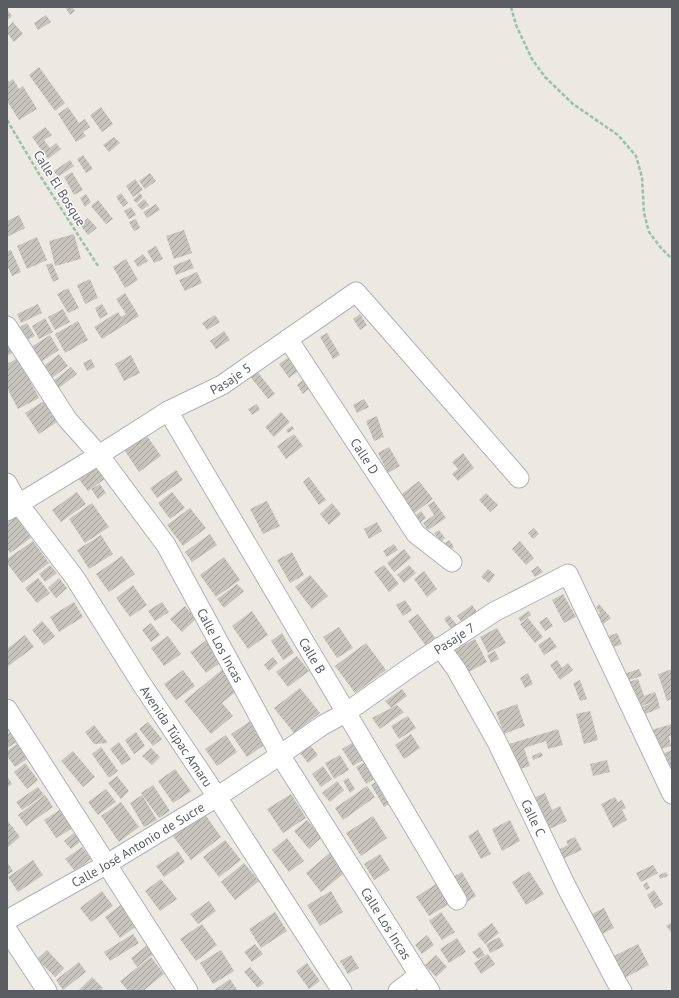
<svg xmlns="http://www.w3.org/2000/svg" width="679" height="998" viewBox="0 0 679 998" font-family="'PT Sans',sans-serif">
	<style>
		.building { fill: url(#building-hatch) }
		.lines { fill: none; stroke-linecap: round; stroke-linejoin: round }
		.minor-casing { stroke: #afb2b6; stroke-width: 21 }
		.path { stroke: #9ac1a5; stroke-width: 2.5; stroke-dasharray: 4 2; stroke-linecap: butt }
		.minor { stroke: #fff; stroke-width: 19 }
		.labels { text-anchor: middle; stroke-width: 3; stroke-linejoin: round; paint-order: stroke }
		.street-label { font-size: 13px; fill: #5a5d61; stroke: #fff }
	</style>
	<defs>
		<pattern id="building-hatch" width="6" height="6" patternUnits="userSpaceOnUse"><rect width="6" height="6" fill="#c7c4be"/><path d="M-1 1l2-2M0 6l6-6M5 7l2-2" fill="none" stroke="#a5a29e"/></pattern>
	</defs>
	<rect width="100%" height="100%" fill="#ebe9e2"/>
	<path class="building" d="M65,7H72L75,11L70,15Z
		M7,9L12,16L7,20Z
		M46,15L51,22L38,30L34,23Z
		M13,22L23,34L14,42L7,33V28Z
		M39,67L65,103L55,111L29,75Z
		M7,79L9,82L13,79L19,89L23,86L37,109L19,120L7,101Z
		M68,107L79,123L85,119L90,127L83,132L86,136L76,142L58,114Z
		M101,107L113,124L102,132L90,115Z
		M45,127L52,135L44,140L50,148L56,143L61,149L48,159L32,137Z
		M114,137L120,143L109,152L103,145Z
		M83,155L93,169L86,173L77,159Z
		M70,160L74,166L58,177L54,171Z
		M72,172L83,190L74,195L64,177Z
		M150,173L156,181L145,189L139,181Z
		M135,179L143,190L133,197L126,186Z
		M121,193L128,203L123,207L116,197Z
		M140,193L143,197L137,203L133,200Z
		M86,194L91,202L85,207L80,198Z
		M144,199L149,205L142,210L137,205Z
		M98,200L113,219L106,224L91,206Z
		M156,204L160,210L147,218L143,212Z
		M131,207L136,215L129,219L124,211Z
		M19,215L25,228L7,237V221Z
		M88,218L97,228L88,235L80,225Z
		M136,219L140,228L134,231L129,222Z
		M184,230L192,253L174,259L166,236Z
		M74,234L81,259L55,266L49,241Z
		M37,237L47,260L27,269L17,246Z
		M156,246L163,259L154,263L147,251Z
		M11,250L21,272L12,276L7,265V251Z
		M143,254L148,261L138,267L134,261Z
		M126,259L138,280L125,288L113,267Z
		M190,259L194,268L176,275L173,266Z
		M52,263L59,279L53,282L46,265Z
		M197,272L202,283L185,291L179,280Z
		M90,279L98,298L85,304L77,285Z
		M68,288L79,308L68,313L57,294Z
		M125,293L139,316L102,339L94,327L118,312L121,317L126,314L116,299Z
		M38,304L42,313L21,323L17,314Z
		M102,304L108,314L100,319L95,308Z
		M63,309L70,322L55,330L48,317Z
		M360,314L367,325L360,330L353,319Z
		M215,315L220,322L207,330L202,323Z
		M45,318L53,332L39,339L32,326Z
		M78,321L88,340L65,353L55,334Z
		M27,323L35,336L27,340L20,327Z
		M224,331L230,340L216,349L210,341Z
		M327,333L340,355L333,359L320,337Z
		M50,335L59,350L41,362L31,347Z
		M7,338L15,351L7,356Z
		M59,354L68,366L52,378L44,366Z
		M131,355L140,373L124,381L115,364Z
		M290,356L300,370L289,378L279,364Z
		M18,358L39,398L18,409L7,388V364Z
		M91,359L95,367L87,371L83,363Z
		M71,367L77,374L59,388L53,381Z
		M256,370L275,394L268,399L249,375Z
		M305,378L312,386L303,394L297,385Z
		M47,399L60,420L39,434L25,413Z
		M364,399L369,407L357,413L353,405Z
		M257,404L260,410L252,415L248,409Z
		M281,412L290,422L274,437L265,427Z
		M377,416L384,437L374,441L366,421Z
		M292,426L294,429L288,433L286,430Z
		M145,433L161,456L139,472L123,448Z
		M294,434L303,446L286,459L277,446Z
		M389,447L400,466L388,473L378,453Z
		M463,453L474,468L458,481L452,474L458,469L452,462Z
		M97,465L106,478L88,491L78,478Z
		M176,470L183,480L157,498L150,488Z
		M309,477L326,500L319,505L303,482Z
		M419,481L433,499L413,514L399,496Z
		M100,484L106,493L98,499L91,489Z
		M77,492L86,504L61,522L52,510Z
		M172,492L185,508L170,519L158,503Z
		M486,493L498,505L490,512L479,500Z
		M267,501L280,526L263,534L250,509Z
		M434,501L446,518L428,530L423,523L434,515L428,505Z
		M92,503L109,527L85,543L69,519Z
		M332,503L341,514L329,525L320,514Z
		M190,508L206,528L183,546L167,525Z
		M421,511L426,518L418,524L413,517Z
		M17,516L31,538L10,553L7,548V523Z
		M377,522L382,531L369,539L364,529Z
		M534,528L539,534L533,539L528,533Z
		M439,530L445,538L441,542L434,533Z
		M210,534L217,545L192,562L185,552Z
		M101,535L113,554L89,569L77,550Z
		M449,540L454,547L445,553L440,547Z
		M33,541L49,563L22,583L7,563V559Z
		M520,541L534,558L526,565L512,549Z
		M394,544L398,550L387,557L383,551Z
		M404,549L411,558L394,572L387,563Z
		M292,552L304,575L290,583L277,560Z
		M122,556L135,574L109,592L96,574Z
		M224,557L240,580L216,597L200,575Z
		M50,565L57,573L45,582L39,574Z
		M384,565L399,584L389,592L374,572Z
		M409,565L416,573L404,583L397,575Z
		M538,566L543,572L535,577L531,571Z
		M488,569L495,575L489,583L481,577Z
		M424,571L437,589L427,597L414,579Z
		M310,575L328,596L312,609L295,587Z
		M38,578L50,593L37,603L25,588Z
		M59,578L67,588L56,598L48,588Z
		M237,584L244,591L224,608L217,599Z
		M133,585L147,605L130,617L116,598Z
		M563,594L576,617L564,623L552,600Z
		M405,600L412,610L403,616L396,605Z
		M74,602L83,617L59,632L50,617Z
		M162,602L169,612L155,621L148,611Z
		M599,604L611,618L601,626L594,618L600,613L596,607Z
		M472,605L481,617L466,628L457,616Z
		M185,606L196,619L182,632L170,619Z
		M252,611L268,635L248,649L232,626Z
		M529,611L531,615L521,622L518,618Z
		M418,614L436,639L426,646L408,621Z
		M449,615L457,625L451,629L444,619Z
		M547,617L553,626L545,631L539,622Z
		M528,618L543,637L535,643L520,624Z
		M42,621L55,636L44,645L32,630Z
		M151,623L160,635L151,642L142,630Z
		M339,627L353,648L337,658L323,637Z
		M497,628L506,643L488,653L480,637Z
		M282,633L294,653L283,660L271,641Z
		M617,633L622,644L614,647L609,636Z
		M25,635L34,647L7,667V649Z
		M168,636L181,654L164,666L151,648Z
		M550,637L557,647L544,655L538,645Z
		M208,639L224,660L206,673L190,652Z
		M475,639L487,662L467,673L454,650Z
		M366,643L386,670L355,693L335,666Z
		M495,651L499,659L491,663L487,655Z
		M297,656L309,671L288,687L276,672Z
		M273,657L278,663L269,671L264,665Z
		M557,660L562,668L568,663L573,670L560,680L550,665Z
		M223,669L239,689L222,703L233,716L211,734L184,701Z
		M639,669L642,676L626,681L624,674Z
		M672,669V699L667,701L658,674Z
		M183,670L195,686L176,700L164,684Z
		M528,673L533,684L525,688L520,678Z
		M638,679L644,696L655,692L658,700L634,709L625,683Z
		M580,680L587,699L580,701L573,683Z
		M300,688L320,713L294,733L274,708Z
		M402,689L407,696L391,708L385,701Z
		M658,700L660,708L643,715L640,708Z
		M517,704L525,726L504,734L496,712Z
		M397,705L404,712L380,729L372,718Z
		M590,711L598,740L584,744L576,714Z
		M408,716L416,728L399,739L391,726Z
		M252,720L267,743L247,757L231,734Z
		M148,722L162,739L153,746L139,729Z
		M672,724V736H669L671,746L654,751L648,731Z
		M94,725L108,743L94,744L85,732Z
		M558,729L563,745L548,749L546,741L524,748L530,766L517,770L509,744Z
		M12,731L19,741L7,748V734Z
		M136,732L145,746L134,754L125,740Z
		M411,734L420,748L404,759L395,745Z
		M226,735L237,752L217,766L205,749Z
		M357,740L368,757L353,766L342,749Z
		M119,742L131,759L122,765L110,749Z
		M17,744L27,759L15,767L7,756V751Z
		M310,745L318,755L308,763L300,753Z
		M101,747L118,771L109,778L92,754Z
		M151,748L160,757L152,765L142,756Z
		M672,750V771L663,775L656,756Z
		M73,751L95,777L83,787L61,761Z
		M541,752L543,756L533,760L532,756Z
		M340,755L349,770L334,779L325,763Z
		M372,758L381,775L366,784L356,767Z
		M607,760L610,772L593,776L590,764Z
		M25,763L38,780L27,789L14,772Z
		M323,766L332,779L321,787L312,774Z
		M175,769L191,791L173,803L158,781Z
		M7,776L12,784L7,787Z
		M117,776L129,791L121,799L108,783Z
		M348,778L355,789L350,793L343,781Z
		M381,779L394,801L384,807L371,785Z
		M337,781L344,790L330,802L322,793Z
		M153,785L170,811L159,818L141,793Z
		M367,786L375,797L343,820L335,808Z
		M38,787L44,795L22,810L16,802Z
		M106,789L116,802L98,815L88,802Z
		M545,793L552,810L560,806L567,821L547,830L533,798Z
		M291,794L306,818L283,833L267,809Z
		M45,795L53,807L26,826L18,815Z
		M142,795L157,820L144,827L130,803Z
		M615,797L618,802L622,800L626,808L622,810L627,820L613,828L601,804Z
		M121,802L139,827L119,842L101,816Z
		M63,808L75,827L56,838L44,820Z
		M204,813L221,837L191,860L173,836Z
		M373,816L387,838L361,856L346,833Z
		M7,820L20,837L7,848Z
		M307,820L322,837L309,849L294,831Z
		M510,820L520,841L502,851L492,829Z
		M478,830L491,854L481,859L468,836Z
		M74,833L81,841L71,849L64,841Z
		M575,837L582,850L560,860L556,851L568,845L566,841Z
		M287,838L304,861L289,872L272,850Z
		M225,840L241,860L219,877L203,857Z
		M82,847L91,859L75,871L65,859Z
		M178,851L185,862L164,877L156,866Z
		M331,852L347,871L321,892L306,873Z
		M380,854L390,870L374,880L364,864Z
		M33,860L43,875L18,892L8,877Z
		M7,862L13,871L7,875Z
		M244,863L259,881L235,900L221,882Z
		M653,865L658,873L641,882L636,873Z
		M529,871L544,894L526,905L512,882Z
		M462,872L476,896L464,904L450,879Z
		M666,872L668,876L660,879L659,875Z
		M161,879L177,899L160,911L145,891Z
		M647,882L650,888L646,890L643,885Z
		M436,884L449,904L429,916L416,897Z
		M654,890L663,904L655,909L647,895Z
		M102,891L113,906L91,922L80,908Z
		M331,891L343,912L320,926L307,905Z
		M209,901L216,911L198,924L190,914Z
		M122,904L138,925L120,938L105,917Z
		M604,908L614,928L598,936L588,916Z
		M275,912L287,931L261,948L249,929Z
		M441,912L455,932L442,940L429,921Z
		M672,922V931L671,932L666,926Z
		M492,923L499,933L485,944L477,934Z
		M202,924L217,945L196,961L180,939Z
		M133,934L139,943L110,961L104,952Z
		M427,935L434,945L422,954L415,945Z
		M499,937L504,946L490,953L486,944Z
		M457,938L466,952L449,963L440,949Z
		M150,943L156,952L137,967L131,958Z
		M255,944L263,954L252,962L244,952Z
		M638,944L649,965L621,980L610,958Z
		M480,947L485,955L478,959L472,952Z
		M47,950L64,968L55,977L37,959Z
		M221,950L234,971L213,984L200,963Z
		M488,954L495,964L481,974L474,963Z
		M351,955L359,968L348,974L340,961Z
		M436,955L447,967L436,977L425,965Z
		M151,957L164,974L143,991H128L120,981Z
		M79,962L86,972L63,990L56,980Z
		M307,963L320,981L309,989L296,971Z
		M250,967L264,983L258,988L244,972Z
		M92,977L103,988L101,991H78Z
		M230,979L238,991H213Z"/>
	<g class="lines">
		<defs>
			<g id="minor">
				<path id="s1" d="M7,326L67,419L99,455L166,545L280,755L419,975L430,991"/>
				<path id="s2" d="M288,339L416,534L452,562"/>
				<path id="s3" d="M168,411L457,900"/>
				<path id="s4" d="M7,483L18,503L75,578L141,683L212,789L342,991"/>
				<path id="s5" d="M7,511L99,455L168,411L222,385L356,292L519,478"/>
				<path id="s6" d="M440,647L456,669L496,740L528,806L567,888L617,983L622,991"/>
				<path d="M7,709L188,991"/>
				<path id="s7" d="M7,920L107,864L217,797L280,755L323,725L347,712L412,666L473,626L494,612L568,574L672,794"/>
				<path d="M7,930L47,991"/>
				<path d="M398,991L419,975"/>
			</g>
		</defs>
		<use href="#minor" class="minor-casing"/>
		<path class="path" d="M511,7L516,25L532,59L545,77L573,104L618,135L636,156L642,177L644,213L649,232L661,248L672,259
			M7,120L39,174L98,266"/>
		<use href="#minor" class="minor"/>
	</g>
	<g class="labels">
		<g class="street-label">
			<text transform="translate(60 188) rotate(58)" y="5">Calle El Bosque</text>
			<text dy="5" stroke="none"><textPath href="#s5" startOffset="260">Pasaje 5</textPath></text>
			<text dy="5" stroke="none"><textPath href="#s2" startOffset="140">Calle D</textPath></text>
			<text dy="5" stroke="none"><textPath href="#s7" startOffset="529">Pasaje 7</textPath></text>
			<text dy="5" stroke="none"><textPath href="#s1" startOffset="385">Calle Los Incas</textPath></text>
			<text dy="5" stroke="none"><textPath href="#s3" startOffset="284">Calle B</textPath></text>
			<text dy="5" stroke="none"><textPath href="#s4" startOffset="305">Avenida Túpac Amaru</textPath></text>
			<text dy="5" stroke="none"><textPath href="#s6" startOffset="195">Calle C</textPath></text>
			<text dy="5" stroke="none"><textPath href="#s7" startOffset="151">Calle José Antonio de Sucre</textPath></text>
			<text dy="5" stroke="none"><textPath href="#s1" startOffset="709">Calle Los Incas</textPath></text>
		</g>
	</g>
	<rect width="679" height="998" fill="none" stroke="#5a5d61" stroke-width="16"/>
</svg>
